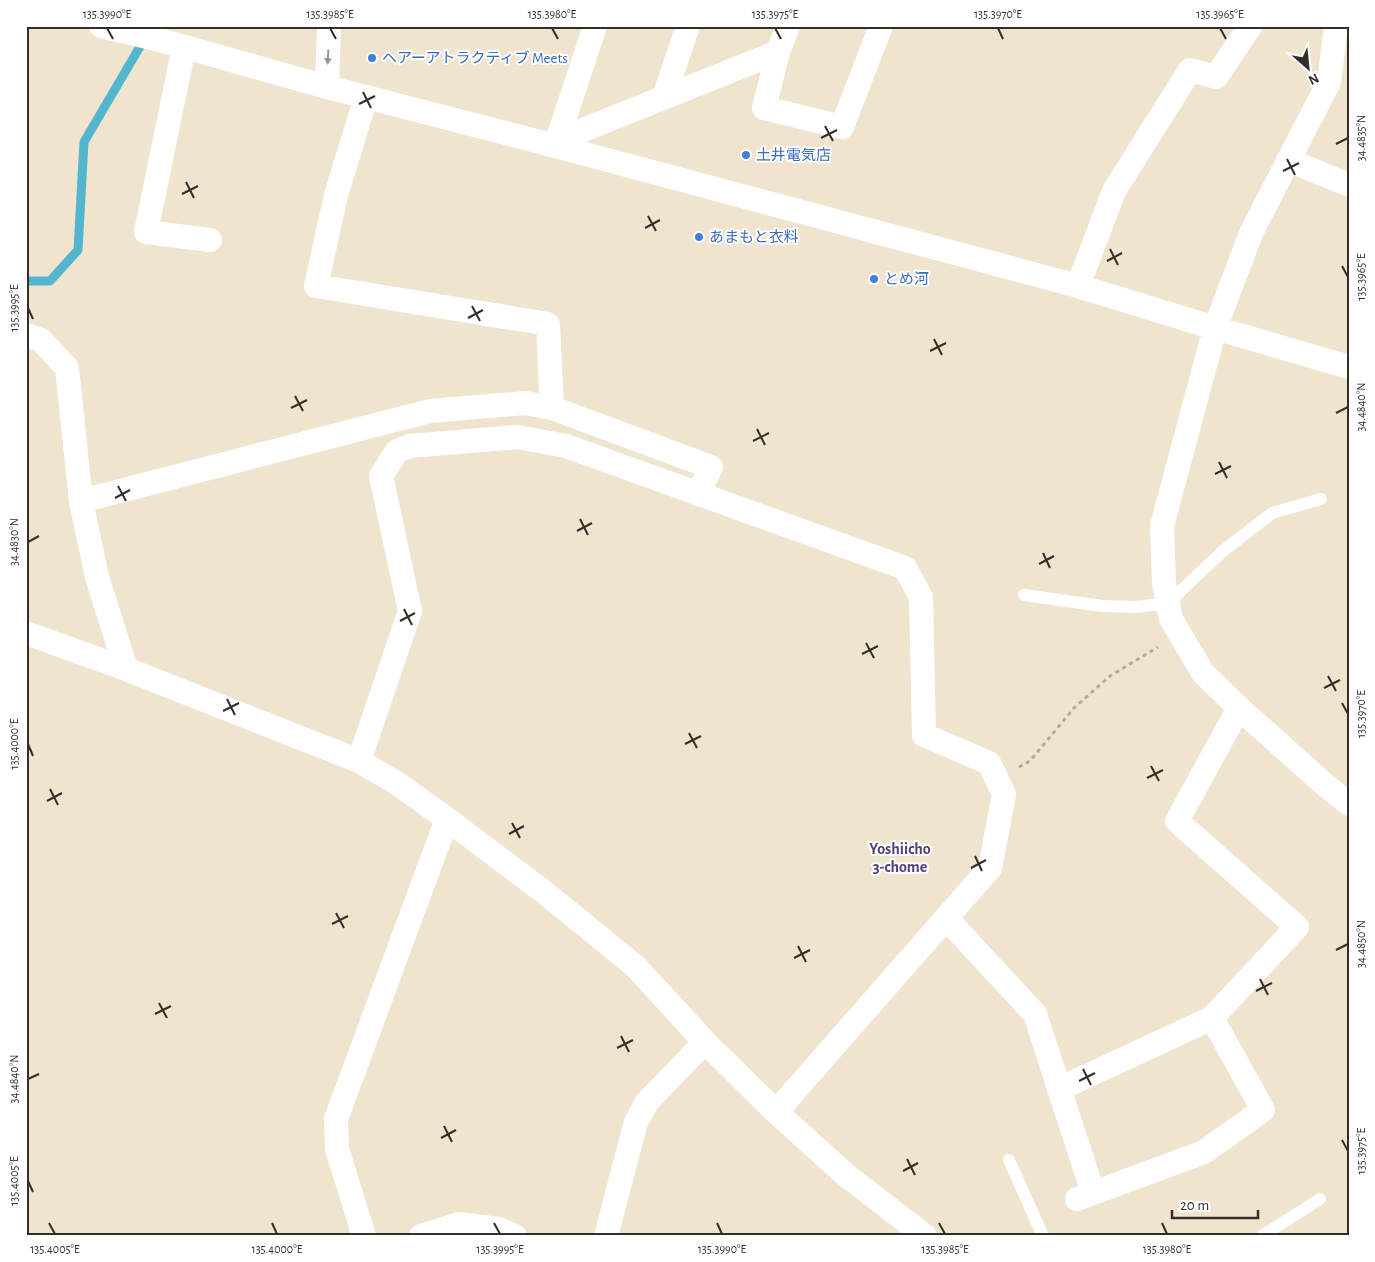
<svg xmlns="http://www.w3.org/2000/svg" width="1375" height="1262" viewBox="0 0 1375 1262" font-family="'Alegreya Sans','Noto Sans JP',sans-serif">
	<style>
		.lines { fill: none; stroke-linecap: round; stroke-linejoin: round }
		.stream { stroke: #52b6ce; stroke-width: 9 }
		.path { stroke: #b5ab9a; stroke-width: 3; stroke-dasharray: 4 4; stroke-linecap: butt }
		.lane { stroke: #fff; stroke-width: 12 }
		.street { stroke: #fff; stroke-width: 24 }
		.oneway { fill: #999693 }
		.ticks { fill: none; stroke: #332e27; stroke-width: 2 }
		.shop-dot { fill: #3f7fe0; stroke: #fff; stroke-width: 2 }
		.labels { text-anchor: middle; stroke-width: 4; stroke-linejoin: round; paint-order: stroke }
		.shop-label { font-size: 15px; fill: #366cbe; stroke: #fff; text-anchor: start }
		.neighbourhood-label { font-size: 16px; font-weight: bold; fill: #51417e; stroke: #fff }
		.neatline { fill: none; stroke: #332e27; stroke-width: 2 }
		.ticks-label { font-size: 12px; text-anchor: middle; fill: #332e27 }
	</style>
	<rect width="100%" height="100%" fill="#f0e4cf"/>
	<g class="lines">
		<path class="stream" d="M26,281H50L78,250L84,142L145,38"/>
		<path class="path" d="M1019,767L1030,761L1074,708L1110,676L1158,647"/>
		<path class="lane" d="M1024,595L1102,606L1136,607L1168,603L1223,551L1272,513L1321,499
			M1009,1160L1043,1236
			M1262,1236L1320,1199"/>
		<path class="street" d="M101,26L156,39L327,87L548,144L1078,286L1215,328L1349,367
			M184,47L146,232L210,240
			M778,52L764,108L842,127L881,26
			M327,87L329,26
			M366,97L336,195L316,286L548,324L552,408
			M664,97L688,26
			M557,141L595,26
			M548,144L778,52L788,26
			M1288,160L1349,185
			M1078,286L1114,191L1190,70L1216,77L1250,26
			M26,335L41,340L67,368L81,501L97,577L126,669
			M81,501L430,411L526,403L552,408L711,467L698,494
			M26,633L126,669L359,761L398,784L447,819L544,892L635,966L705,1042L776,1112L846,1175L925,1236
			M1239,708L1324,784L1349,804
			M359,761L410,611L381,476L397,451L410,446L517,437L566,446L905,568L921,597L924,735L989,763L1004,794L990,868L776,1112
			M946,918L1035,1014L1093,1193
			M1059,1089L1212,1018L1297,927L1177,821L1239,708L1203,673L1171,619L1164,583L1162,526L1215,328L1252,231L1329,82L1336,26
			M1077,1199L1204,1152L1263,1110L1212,1018
			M364,1236L337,1149L336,1119L447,819
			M421,1236L459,1224L499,1229L515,1236
			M606,1236L636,1122L647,1102L705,1042"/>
	</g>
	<defs><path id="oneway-solid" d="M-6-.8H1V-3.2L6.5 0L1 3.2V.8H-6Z" transform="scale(1.25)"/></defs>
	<use class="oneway" href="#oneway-solid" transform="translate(328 57) rotate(93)"/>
	<path class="ticks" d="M107,28L113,39M330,28L336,39M552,28L558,39M775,28L781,39M998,28L1003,39M1220,28L1226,39M363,92L371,108M359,104L375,96M825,126L833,141M821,138L837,130M1336,144L1348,138M1287,159L1295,175M1283,171L1299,163M186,182L194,198M182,194L198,186M648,216L656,231M645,228L660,220M1110,249L1118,265M1107,261L1122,253M1342,266L1348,277M472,306L480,321M28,308L33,319M468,318L483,310M934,339L942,355M930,351L946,343M295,396L303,411M291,408L307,400M1336,413L1348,407M757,429L765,445M753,441L769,433M1219,462L1227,478M1215,474L1231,466M118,486L126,501M115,498L130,490M580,519L588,535M577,531L592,523M28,542L39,536M1043,553L1050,568M1039,564L1054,556M404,609L412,625M400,621L415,613M866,643L874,658M862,654L878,646M1328,676L1336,691M1324,688L1340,680M227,699L235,715M1342,703L1348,714M223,711L239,703M689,733L697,748M28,744L33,756M685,744L701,736M1151,766L1159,781M1147,778L1163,770M50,789L58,805M47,801L62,793M512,823L520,838M509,834L524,826M975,856L982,871M971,868L986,860M336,913L344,928M332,924L348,916M798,946L806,962M1336,950L1348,944M794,958L810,950M1260,979L1268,995M1256,991L1272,983M159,1003L167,1018M155,1014L171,1006M621,1036L629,1052M617,1048L633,1040M1083,1069L1091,1085M28,1079L39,1074M1079,1081L1095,1073M444,1126L452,1142M441,1138L456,1130M1342,1140L1348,1151M907,1159L915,1175M903,1171L918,1163M28,1181L33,1192M49,1223L55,1234M272,1223L277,1234M494,1223L500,1234M717,1223L722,1234M939,1223L945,1234M1162,1223L1167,1234"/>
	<g class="shop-dot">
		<circle cx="372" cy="58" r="5"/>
		<circle cx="746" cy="155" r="5"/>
		<circle cx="699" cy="237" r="5"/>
		<circle cx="874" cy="279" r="5"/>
	</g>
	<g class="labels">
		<g class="shop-label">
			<text x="382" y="63">ヘアーアトラクティブ Meets</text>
			<text x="756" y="160">土井電気店</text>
			<text x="709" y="242">あまもと衣料</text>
			<text x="884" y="284">とめ河</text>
		</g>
		<g class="neighbourhood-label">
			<text x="900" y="854">Yoshiicho<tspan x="900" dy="18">3-chome</tspan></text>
		</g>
	</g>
	<rect width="1375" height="1262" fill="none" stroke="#ffffff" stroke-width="55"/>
	<g transform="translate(1308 68) rotate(153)" stroke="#ffffff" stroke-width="4" paint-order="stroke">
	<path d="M0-4L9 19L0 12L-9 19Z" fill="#332e27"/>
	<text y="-8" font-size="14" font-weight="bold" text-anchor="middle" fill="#332e27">N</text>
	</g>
	<path d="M1172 1210v8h86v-8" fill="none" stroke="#332e27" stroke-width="2.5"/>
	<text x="1180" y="1210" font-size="15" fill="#332e27" stroke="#ffffff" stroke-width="4" paint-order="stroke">20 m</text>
	<rect x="28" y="28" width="1320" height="1206" class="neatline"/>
	<g class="ticks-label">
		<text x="107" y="18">135.3990°E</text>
		<text x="330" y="18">135.3985°E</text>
		<text x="552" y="18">135.3980°E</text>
		<text x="775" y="18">135.3975°E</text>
		<text x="998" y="18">135.3970°E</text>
		<text x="1220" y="18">135.3965°E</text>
		<text transform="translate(1361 138) rotate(-90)" y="4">34.4835°N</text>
		<text transform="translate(1361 277) rotate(-90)" y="4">135.3965°E</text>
		<text transform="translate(14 308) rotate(-90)" y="4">135.3995°E</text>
		<text transform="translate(1361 407) rotate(-90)" y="4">34.4840°N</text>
		<text transform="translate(14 542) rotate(-90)" y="4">34.4830°N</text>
		<text transform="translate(1361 714) rotate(-90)" y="4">135.3970°E</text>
		<text transform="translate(14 744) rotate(-90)" y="4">135.4000°E</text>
		<text transform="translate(1361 944) rotate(-90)" y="4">34.4850°N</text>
		<text transform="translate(14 1079) rotate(-90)" y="4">34.4840°N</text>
		<text transform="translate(1361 1151) rotate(-90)" y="4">135.3975°E</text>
		<text transform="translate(14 1181) rotate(-90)" y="4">135.4005°E</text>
		<text x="55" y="1253">135.4005°E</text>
		<text x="277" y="1253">135.4000°E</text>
		<text x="500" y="1253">135.3995°E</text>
		<text x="722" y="1253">135.3990°E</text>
		<text x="945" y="1253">135.3985°E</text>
		<text x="1167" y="1253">135.3980°E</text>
	</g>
</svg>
